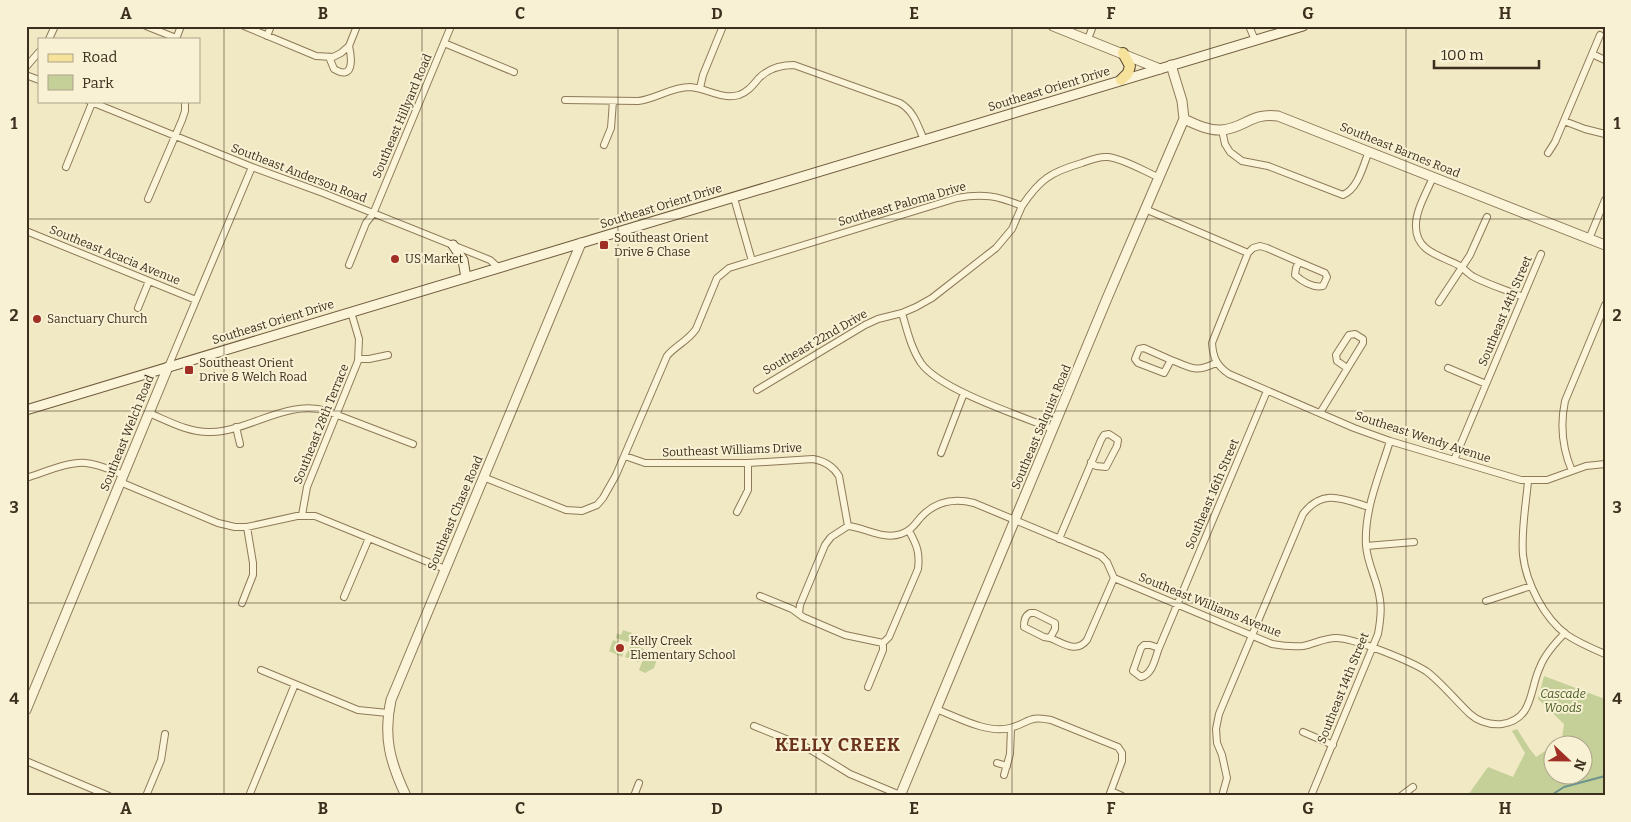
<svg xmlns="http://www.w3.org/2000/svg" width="1631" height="822" viewBox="0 0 1631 822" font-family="Bitter,serif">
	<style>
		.green { fill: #c4d097 }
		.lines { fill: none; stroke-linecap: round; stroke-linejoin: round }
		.stream { stroke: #6c938d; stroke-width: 2 }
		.minor-casing { stroke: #8d7a59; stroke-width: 8 }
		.tertiary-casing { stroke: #8d7a59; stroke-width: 11 }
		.secondary-casing { stroke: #6f5a3c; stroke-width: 11 }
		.primary-casing { stroke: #5a472e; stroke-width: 12 }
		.minor { stroke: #fbf4d8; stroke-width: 6 }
		.tertiary { stroke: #fbf4d8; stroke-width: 9 }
		.secondary { stroke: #fbf4d8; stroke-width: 9 }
		.primary { stroke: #f6e29a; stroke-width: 10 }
		.grid { fill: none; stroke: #3c2f1e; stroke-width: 1; stroke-opacity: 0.55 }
		.poi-dot { fill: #a03025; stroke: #f8f1d4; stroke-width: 2 }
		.labels { text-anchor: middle; stroke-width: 4; stroke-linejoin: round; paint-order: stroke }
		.street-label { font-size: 12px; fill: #3c2f1e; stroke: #f8f1d4 }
		.poi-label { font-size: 12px; fill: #3c2f1e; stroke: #f8f1d4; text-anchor: start }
		.park-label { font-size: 12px; font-style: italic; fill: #475a23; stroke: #f8f1d4 }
		.district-label { font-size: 18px; font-weight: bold; letter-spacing: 1px; fill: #6b331b; stroke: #f8f1d4 }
		.neatline { fill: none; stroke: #3c2f1e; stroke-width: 2 }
		.grid-label { font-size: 16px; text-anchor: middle; font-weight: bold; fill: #3c2f1e }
	</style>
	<rect width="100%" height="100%" fill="#f1e8c4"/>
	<path class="green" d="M623,630L632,633L628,642L616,638L617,633L621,635Z
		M613,640L626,645L622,657L609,651Z
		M631,644L644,649L639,662L625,657Z
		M646,652L658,656L654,668L645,673L639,670Z
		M1544,676L1605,699V796H1465L1468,795L1488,767L1513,777L1525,753L1512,731L1517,729L1529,748L1536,757L1553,746L1554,774H1584V744H1556L1562,738L1564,724L1538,699Z"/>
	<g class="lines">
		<path class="stream" d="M1550,796L1564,787L1605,776"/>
		<defs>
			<path id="minor" d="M146,26L176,38
				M244,26L316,56L333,57L341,53L349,46L357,26
				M1249,26L1255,40
				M267,36L271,26
				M49,39L55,26
				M176,39L181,26
				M1088,39L1093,26
				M444,43L514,72
				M1592,54L1605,60
				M329,57L334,69C354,81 352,59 349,46
				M26,67L39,52
				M26,75L39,80
				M700,88L703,75L723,26
				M565,100L638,101C656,99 671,87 690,87C706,88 722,100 739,95C748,92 753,85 759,78C769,68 781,65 794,65L900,103C914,111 918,126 924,140
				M89,101L252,167L323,193L490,260L499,268
				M1564,121L1585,129L1605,134
				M1222,130L1225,144L1230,152L1242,161L1268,166L1343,195C1358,189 1363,166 1369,151
				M604,145L611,128L613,101
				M1548,153L1555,142L1600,35
				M66,167L92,103
				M1433,177C1427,192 1415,211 1416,227C1416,252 1442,256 1458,265C1464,268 1468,274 1474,277C1489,285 1507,290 1523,297
				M734,198L752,261
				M148,199L182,120L185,111V101
				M1145,209L1248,253
				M26,231L196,300
				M1589,239L1605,200
				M1299,262L1267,248L1260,246L1253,248L1248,253L1212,343C1213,358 1217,366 1229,374L1354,428L1390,441L1521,480H1547L1586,466L1605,464
				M1299,262L1325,273L1327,277L1323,286C1313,288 1303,282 1295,275L1296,268Z
				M349,265L366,223L373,214L451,26
				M1439,302L1470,255L1487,217
				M138,308L149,281
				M902,313C907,330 911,348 921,363C940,390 1021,416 1053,429
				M1144,348L1171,360L1164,373L1138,363L1135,359L1139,349Z
				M358,359H369L388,355
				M1171,360C1193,368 1194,373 1216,363
				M168,367L252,167
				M1448,368L1486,384
				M757,390L865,325L878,319L902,313L916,307L932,298L996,248L1012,229L1022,206
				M149,413C168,421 189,433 211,432C250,431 287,399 327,411L413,444
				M1320,413L1363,343V339L1355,334L1349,335L1336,355L1337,361L1347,368
				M236,427L240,444
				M941,453L964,393
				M625,456L645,463H748L813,459C825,461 833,466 839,476L848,526
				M1454,460L1541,254
				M1572,471C1562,448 1560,425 1565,401L1605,305
				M483,477L566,510L582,511L597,505L603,498L616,475L667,356C675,346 688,341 696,329L717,278L729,268L957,198C983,193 998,196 1022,206C1040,179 1051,172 1082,163C1090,160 1099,156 1108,157C1124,159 1144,171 1158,177
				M26,478C43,473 69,461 86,463C99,464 111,470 123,475
				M1528,481C1526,505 1521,530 1523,555C1526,583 1544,618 1567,635C1579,643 1591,648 1605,654
				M120,482L218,523L235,527H247L297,516H315L445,569
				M737,512L748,490V463
				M302,515L307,487L358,361L359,339L351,312
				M848,526C866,528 883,540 901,534C911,531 915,524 921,517C936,501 954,498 974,503L1101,556L1107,562L1114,578L1272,644C1283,646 1292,647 1303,646C1314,644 1324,638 1336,638C1354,638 1410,661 1426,671C1440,681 1457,702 1470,714C1479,722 1490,725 1502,724C1534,719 1529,690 1540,667C1545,654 1555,643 1565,633
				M1059,539L1101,440L1104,435L1109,434L1118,440L1117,446L1106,467L1096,466L1091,462
				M1366,546L1414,542
				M760,596L792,609L803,617L845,635L883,643
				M344,597L369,538
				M1486,601L1531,586
				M242,603L253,575V563L247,527
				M1030,613H1035L1055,623V629L1050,638L1044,637L1024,627C1024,620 1025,616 1030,613Z
				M799,614L800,605L825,545L831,537L848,526
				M1050,638C1063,643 1076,654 1087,640L1114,578
				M1144,645H1150L1159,648C1155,658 1153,674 1141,677L1133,671L1141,648Z
				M1159,648L1267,391
				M261,670L358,710L388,713
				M868,687L883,650V643L889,637L918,569C920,553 917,545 909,531
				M936,709C957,717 987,734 1010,728C1029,723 1028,715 1051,720L1118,747L1122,753V761L1109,796
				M754,726L806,747L850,774L900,795
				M1303,732L1333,745
				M26,761L109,796
				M997,763L1007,766
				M1004,775L1010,754L1011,728
				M1111,791L1122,796
				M146,796L161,760L165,734
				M249,796L295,684
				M634,796L639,783
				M1222,796L1227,778L1222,755L1217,743L1216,729L1219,714L1303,514C1323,488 1343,499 1369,507
				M1311,796L1378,634C1380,623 1382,611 1380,600C1378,581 1367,564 1366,545C1364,509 1380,474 1390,441
				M1401,796L1413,787"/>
			<path id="tertiary" d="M1053,26L1160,69
				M1184,119C1195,124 1209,131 1221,130C1244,129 1251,112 1278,116L1605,245
				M26,710L168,367
				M406,796C390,762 383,737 391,700L581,243
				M900,796L1108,296L1184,119L1182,101L1171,65"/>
			<path id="secondary" d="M453,245L463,260L466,278
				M26,410L1303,26"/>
			<path id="primary" d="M1121,80L1128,73L1130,66L1123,53"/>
		</defs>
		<use href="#minor" class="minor-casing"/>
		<use href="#tertiary" class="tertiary-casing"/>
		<use href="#secondary" class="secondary-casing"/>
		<use href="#primary" class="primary-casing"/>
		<use href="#minor" class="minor"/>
		<use href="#tertiary" class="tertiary"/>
		<use href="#secondary" class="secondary"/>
		<use href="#primary" class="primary"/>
	</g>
	<path class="grid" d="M224,26V796M422,26V796M618,26V796M816,26V796M1012,26V796M1210,26V796M1406,26V796M26,219H1605M26,411H1605M26,603H1605"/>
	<g class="poi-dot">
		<rect x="599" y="240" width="10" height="10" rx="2.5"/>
		<circle cx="395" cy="259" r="5"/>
		<circle cx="37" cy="319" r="5"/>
		<rect x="184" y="365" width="10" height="10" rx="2.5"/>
		<circle cx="620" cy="648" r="5"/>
	</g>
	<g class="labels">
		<g class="street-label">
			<text transform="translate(1049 89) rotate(-17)" y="4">Southeast Orient Drive</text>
			<text transform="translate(402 116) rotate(-67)" y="4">Southeast Hillyard Road</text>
			<text transform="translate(1400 150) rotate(22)" y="4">Southeast Barnes Road</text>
			<text transform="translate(299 173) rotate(21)" y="4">Southeast Anderson Road</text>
			<text transform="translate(902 204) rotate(-16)" y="4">Southeast Paloma Drive</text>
			<text transform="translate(661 206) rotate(-17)" y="4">Southeast Orient Drive</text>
			<text transform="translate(115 255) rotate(22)" y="4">Southeast Acacia Avenue</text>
			<text transform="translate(1505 311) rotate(-67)" y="4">Southeast 14th Street</text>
			<text transform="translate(273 322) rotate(-17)" y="4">Southeast Orient Drive</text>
			<text transform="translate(815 342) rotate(-30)" y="4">Southeast 22nd Drive</text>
			<text transform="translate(321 424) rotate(-68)" y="4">Southeast 28th Terrace</text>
			<text transform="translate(1041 427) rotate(-67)" y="4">Southeast Salquist Road</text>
			<text transform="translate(127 433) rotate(-68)" y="4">Southeast Welch Road</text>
			<text transform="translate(1423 437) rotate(18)" y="4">Southeast Wendy Avenue</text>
			<text transform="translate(732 450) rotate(-2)" y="4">Southeast Williams Drive</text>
			<text transform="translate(1212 494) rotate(-67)" y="4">Southeast 16th Street</text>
			<text transform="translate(455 513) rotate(-67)" y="4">Southeast Chase Road</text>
			<text transform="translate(1210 605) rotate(22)" y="4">Southeast Williams Avenue</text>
			<text transform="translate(1343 688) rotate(-68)" y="4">Southeast 14th Street</text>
		</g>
		<g class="poi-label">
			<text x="614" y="242">Southeast Orient<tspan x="614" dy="14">Drive &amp; Chase</tspan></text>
			<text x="405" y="263">US Market</text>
			<text x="47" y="323">Sanctuary Church</text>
			<text x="199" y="367">Southeast Orient<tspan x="199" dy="14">Drive &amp; Welch Road</tspan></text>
			<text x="630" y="645">Kelly Creek<tspan x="630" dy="14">Elementary School</tspan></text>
		</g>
		<g class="park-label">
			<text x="1563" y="698">Cascade<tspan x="1563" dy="14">Woods</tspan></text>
		</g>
		<g class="district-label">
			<text x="838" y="751">KELLY CREEK</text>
		</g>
	</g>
	<rect width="1631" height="822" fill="none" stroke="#f8f1d4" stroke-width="55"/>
	<rect x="38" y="38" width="162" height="65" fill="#f8f1d4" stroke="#ada38b"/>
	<rect x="48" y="54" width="25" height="8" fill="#f6e29a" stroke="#ada38b"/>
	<text x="82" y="62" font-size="15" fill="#3c2f1e">Road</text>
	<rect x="48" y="75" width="25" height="15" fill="#c4d097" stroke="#ada38b"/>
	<text x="82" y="88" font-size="15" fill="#3c2f1e">Park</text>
	<g transform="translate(1568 760) rotate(112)"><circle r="24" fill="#f8f1d4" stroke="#ada38b"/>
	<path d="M0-4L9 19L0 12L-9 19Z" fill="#a03025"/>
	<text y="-8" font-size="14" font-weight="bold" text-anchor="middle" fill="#3c2f1e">N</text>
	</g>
	<path d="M1434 60v8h105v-8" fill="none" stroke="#3c2f1e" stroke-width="2.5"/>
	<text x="1441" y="60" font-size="15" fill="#3c2f1e" stroke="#f8f1d4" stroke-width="4" paint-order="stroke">100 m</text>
	<rect x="28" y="28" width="1576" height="766" class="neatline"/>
	<g class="grid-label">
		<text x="126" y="19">A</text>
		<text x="323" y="19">B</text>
		<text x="520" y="19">C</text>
		<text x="717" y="19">D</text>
		<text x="914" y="19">E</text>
		<text x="1111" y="19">F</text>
		<text x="1308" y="19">G</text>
		<text x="1505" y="19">H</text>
		<text x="14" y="129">1</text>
		<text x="1617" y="129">1</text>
		<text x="14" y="321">2</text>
		<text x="1617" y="321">2</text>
		<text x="14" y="513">3</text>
		<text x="1617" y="513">3</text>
		<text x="14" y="704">4</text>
		<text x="1617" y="704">4</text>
		<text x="126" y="814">A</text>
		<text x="323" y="814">B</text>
		<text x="520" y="814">C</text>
		<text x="717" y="814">D</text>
		<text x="914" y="814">E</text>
		<text x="1111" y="814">F</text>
		<text x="1308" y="814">G</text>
		<text x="1505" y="814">H</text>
	</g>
</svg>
